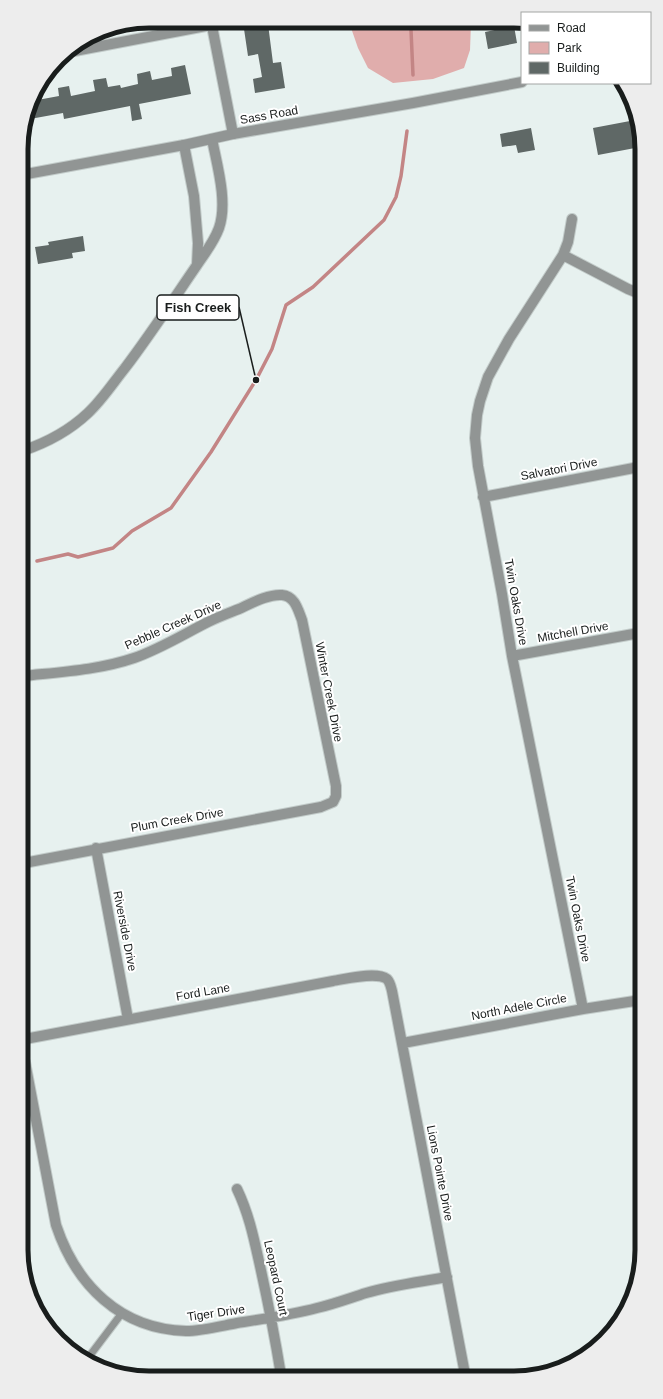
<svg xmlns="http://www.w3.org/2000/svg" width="663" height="1399" viewBox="0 0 663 1399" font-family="Helvetica,sans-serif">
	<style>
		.green { fill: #e0adac }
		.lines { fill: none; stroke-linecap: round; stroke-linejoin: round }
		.stream { stroke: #c38585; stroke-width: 3.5 }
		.building { fill: #5f6866 }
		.service-casing { stroke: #c2cbc9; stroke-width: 9 }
		.minor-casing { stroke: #c2cbc9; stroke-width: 12 }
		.tertiary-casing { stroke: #c2cbc9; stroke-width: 12 }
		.service { stroke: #919594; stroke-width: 7 }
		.minor { stroke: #919594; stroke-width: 10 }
		.tertiary { stroke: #919594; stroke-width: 10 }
		.labels { text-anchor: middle; stroke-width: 4; stroke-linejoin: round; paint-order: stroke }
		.street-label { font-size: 12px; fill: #191d1c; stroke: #fff }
		.rim { fill: none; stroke: #191d1c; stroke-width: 5 }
		.leader { fill: none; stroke: #191d1c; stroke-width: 1.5 }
		.callout-dot { fill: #191d1c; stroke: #fff; stroke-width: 1.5 }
		.callout { fill: #fff; stroke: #191d1c; stroke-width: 1.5 }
		.callout-label { font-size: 13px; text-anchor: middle; font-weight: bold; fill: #191d1c }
	</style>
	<rect width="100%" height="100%" fill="#e7f1ef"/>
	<path class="green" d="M349,22L471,23L470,50L464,68L433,79L393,83L368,68L358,48Z"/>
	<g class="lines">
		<path class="stream" d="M413,75L411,30L414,23
			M37,561L68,554L78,557L113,548L132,531L171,508L211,452L256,380L272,349L286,305L313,287L384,220L396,197L401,176L407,131"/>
	</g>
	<path class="building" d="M268,24L273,63L281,62L285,88L255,93L253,79L262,77L258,54L248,56L244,29Z
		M514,26L517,43L488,49L485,32Z
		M185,65L191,94L139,104L142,119L132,121L130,106L64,119L63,113L30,119L29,113L32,101L59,96L58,88L69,86L71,96L95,91L93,80L106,78L108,87L120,85L121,88L138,84L137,74L150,71L152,80L172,76L171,68Z
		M630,121L635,148L598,155L593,128Z
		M531,128L535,150L518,153L516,145L502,147L500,134Z
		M83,236L85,251L72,253L73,258L38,264L35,247L49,245L48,242Z"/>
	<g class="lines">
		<defs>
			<path id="service" d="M91,1354L122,1313"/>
			<path id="minor" d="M211,21L233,134
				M64,53L211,25
				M184,145L194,196L198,243L197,265C205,253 214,242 219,228C228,202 217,165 212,139
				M572,219L568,242L563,255L509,339L488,377L480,401L477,415L475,438L478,466L502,594L512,656L583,1009
				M563,255L628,289L638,293
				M22,451C46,443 70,430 88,413C102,400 113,383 125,368C150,335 173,300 197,265
				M483,497L639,467
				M512,656L639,633
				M23,676C60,672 99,670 134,658C160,649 184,634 208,622C218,617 229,613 239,609C252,603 268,594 282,595C295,596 298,610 302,620L336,786V796L333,802L321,807L24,863
				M96,848L128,1019
				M25,1039L333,981C346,979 376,971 387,979C390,982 391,987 392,991L465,1374
				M403,1043L583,1009L641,1000
				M25,1062L56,1225C76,1285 120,1329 186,1331C201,1331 221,1326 237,1323C263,1319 291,1315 317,1308C334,1304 350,1298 366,1293C393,1285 420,1282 447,1277
				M237,1189C249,1214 254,1239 260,1266C268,1302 275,1338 281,1375"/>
			<path id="tertiary" d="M21,175L184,145L233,134L413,103L522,82"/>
		</defs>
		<use href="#service" class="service-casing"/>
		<use href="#minor" class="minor-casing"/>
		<use href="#tertiary" class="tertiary-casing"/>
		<use href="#service" class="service"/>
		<use href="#minor" class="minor"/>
		<use href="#tertiary" class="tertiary"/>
	</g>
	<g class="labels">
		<g class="street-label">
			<text transform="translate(269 115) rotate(-10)" y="4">Sass Road</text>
			<text transform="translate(559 469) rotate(-11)" y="4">Salvatori Drive</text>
			<text transform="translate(516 602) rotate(80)" y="4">Twin Oaks Drive</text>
			<text transform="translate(173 625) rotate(-24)" y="4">Pebble Creek Drive</text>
			<text transform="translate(573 632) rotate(-10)" y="4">Mitchell Drive</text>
			<text transform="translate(329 692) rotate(79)" y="4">Winter Creek Drive</text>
			<text transform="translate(177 820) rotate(-10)" y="4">Plum Creek Drive</text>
			<text transform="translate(578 919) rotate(79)" y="4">Twin Oaks Drive</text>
			<text transform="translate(125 931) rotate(79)" y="4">Riverside Drive</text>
			<text transform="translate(203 992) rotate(-10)" y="4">Ford Lane</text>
			<text transform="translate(519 1007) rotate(-11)" y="4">North Adele Circle</text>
			<text transform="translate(440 1173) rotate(79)" y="4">Lions Pointe Drive</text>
			<text transform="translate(276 1278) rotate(78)" y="4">Leopard Court</text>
			<text transform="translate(216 1313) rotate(-8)" y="4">Tiger Drive</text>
		</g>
	</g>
	<path d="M0 0H663V1399H0ZM149 28H514A121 121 0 0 1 635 149V1250A121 121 0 0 1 514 1371H149A121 121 0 0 1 28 1250V149A121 121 0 0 1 149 28Z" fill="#ededed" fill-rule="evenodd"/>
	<path class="rim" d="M149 28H514A121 121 0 0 1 635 149V1250A121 121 0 0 1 514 1371H149A121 121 0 0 1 28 1250V149A121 121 0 0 1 149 28Z"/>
	<path class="leader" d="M256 380L239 307"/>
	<circle class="callout-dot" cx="256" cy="380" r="4"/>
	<rect class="callout" x="157" y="295" width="82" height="25" rx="4"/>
	<g class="callout-label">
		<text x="198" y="312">Fish Creek</text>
	</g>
	<rect x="521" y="12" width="130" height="72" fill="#ffffff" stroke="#a3a5a4"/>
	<rect x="529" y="25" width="20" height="6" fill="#919594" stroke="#a3a5a4"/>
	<text x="557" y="32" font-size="12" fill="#191d1c">Road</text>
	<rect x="529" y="42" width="20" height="12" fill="#e0adac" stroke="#a3a5a4"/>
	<text x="557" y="52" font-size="12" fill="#191d1c">Park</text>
	<rect x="529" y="62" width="20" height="12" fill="#5f6866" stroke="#a3a5a4"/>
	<text x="557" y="72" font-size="12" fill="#191d1c">Building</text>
</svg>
